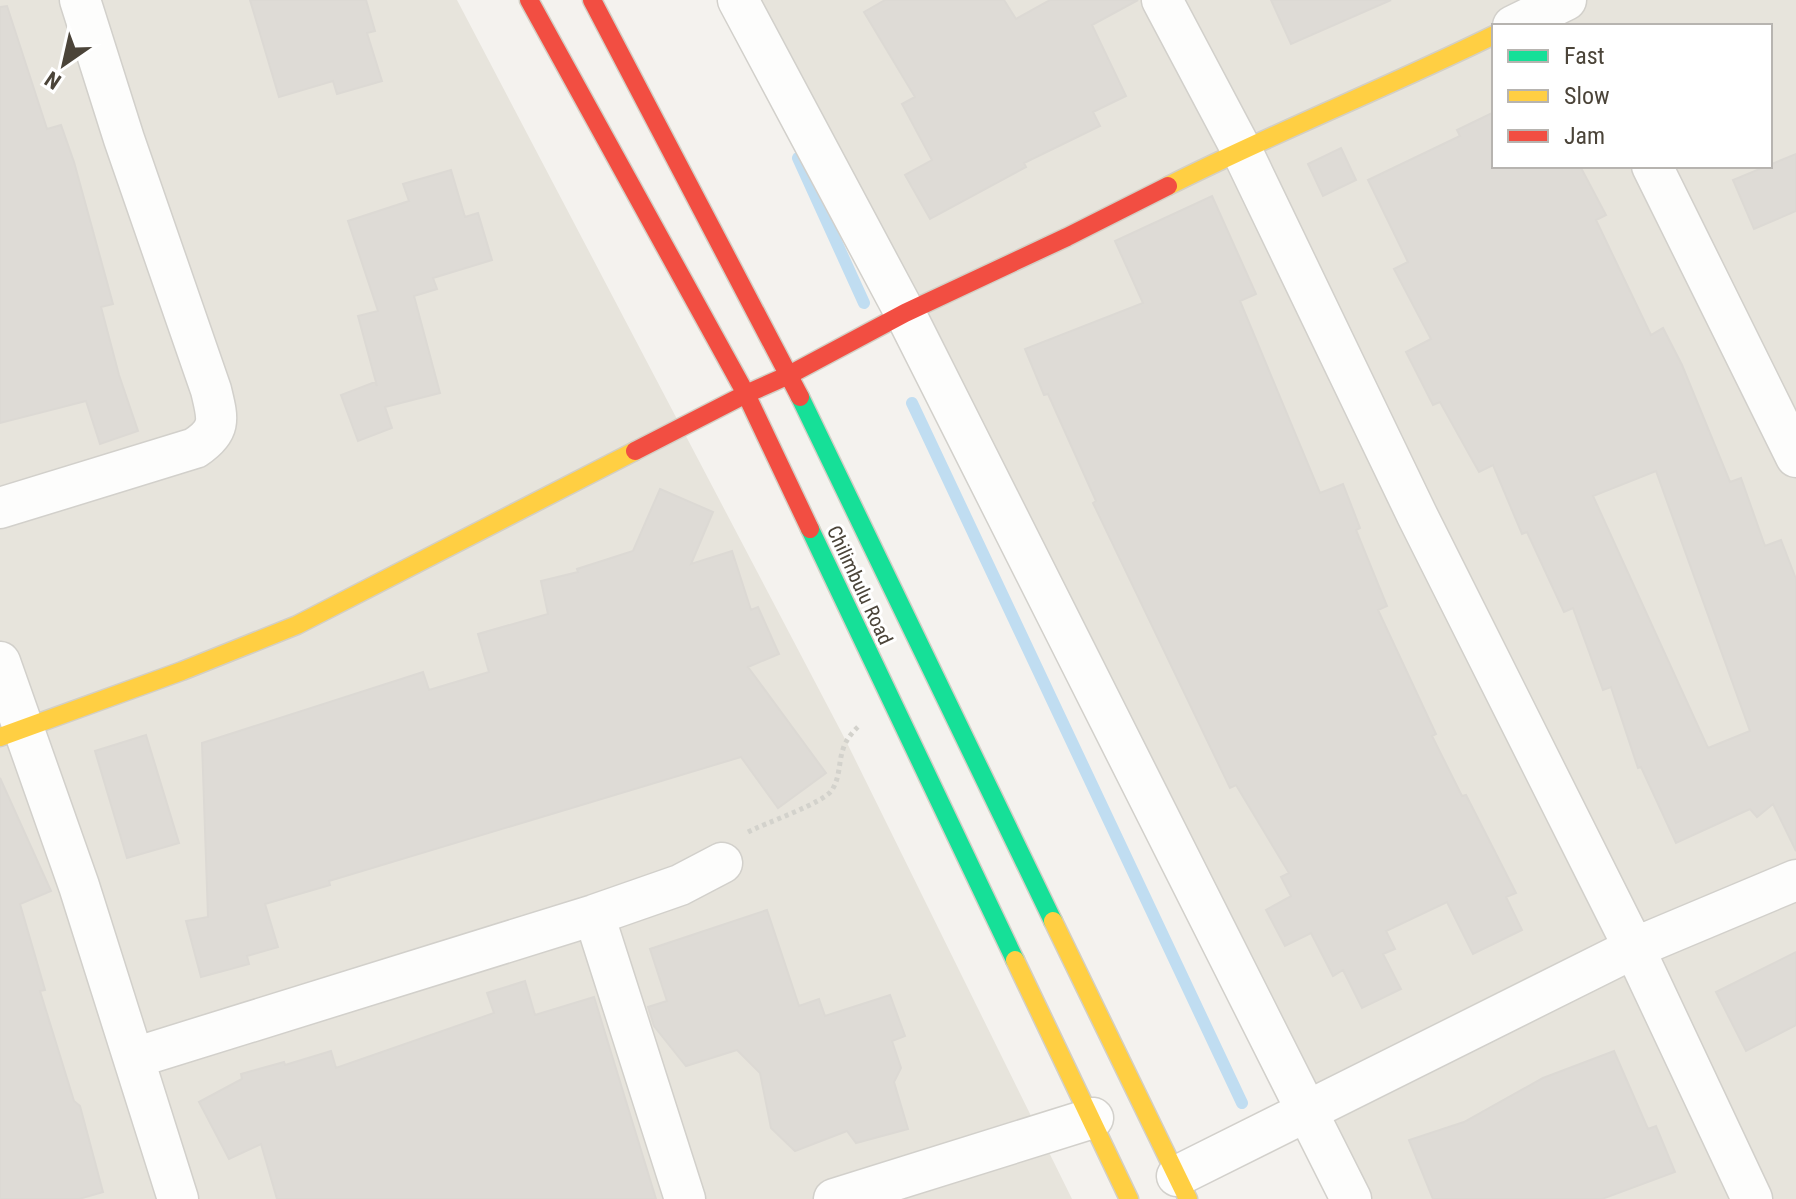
<svg xmlns="http://www.w3.org/2000/svg" width="1796" height="1199" viewBox="0 0 1796 1199" font-family="'Roboto Condensed',sans-serif">
	<style>
		.residential { fill: #e7e4dc; fill-rule: evenodd }
		.lines { fill: none; stroke-linecap: round; stroke-linejoin: round }
		.stream { stroke: #c0ddf1; stroke-width: 12 }
		.building { fill: #dedbd6; stroke: #dcd9d4; stroke-width: 2; fill-rule: evenodd }
		.street-casing { stroke: #d2d0cb; stroke-width: 43 }
		.fast-casing { stroke: #d3cfc5; stroke-width: 21 }
		.slow-casing { stroke: #d3cfc5; stroke-width: 21 }
		.jam-casing { stroke: #d3cfc5; stroke-width: 21 }
		.path { stroke: #d3d2cc; stroke-width: 5; stroke-dasharray: 4 4; stroke-linecap: butt }
		.street { stroke: #fdfdfc; stroke-width: 40 }
		.fast { stroke: #16e098; stroke-width: 18 }
		.slow { stroke: #ffcf43; stroke-width: 18 }
		.jam { stroke: #f24e42; stroke-width: 18 }
		.labels { text-anchor: middle; stroke-width: 6; stroke-linejoin: round; paint-order: stroke }
		.street-label { font-size: 20px; fill: #4b4439; stroke: #fff }
	</style>
	<rect width="100%" height="100%" fill="#f4f2ee"/>
	<path class="residential" d="M0,0H457L846,741L1072,1199H0Z
		M739,0H1796V1199H1351ZM1494,26H1770V166H1494Z"/>
	<g class="lines">
		<path class="stream" d="M798,158L864,303
			M912,403L1242,1103"/>
	</g>
	<path class="building" d="M250,0H366L375,31L367,33L382,81L337,94L333,81L279,97Z
		M885,0H1004L1016,19L1050,0H1138L1092,25L1126,96L1093,112L1100,126L1024,163L1026,167L930,219L905,175L932,160L902,104L915,97L864,12Z
		M1271,0H1391L1291,44Z
		M7,6L47,129L61,125L74,162L113,304L101,307L119,375L138,431L100,444L86,401L0,423V7Z
		M1494,112V166H1580L1606,215L1596,220L1651,335L1663,328L1682,365L1730,482L1741,478L1765,546L1781,540L1796,579V851L1773,804L1757,817L1750,809L1676,843L1641,767L1638,768L1611,687L1603,690L1573,608L1564,612L1527,532L1522,534L1493,465L1479,472L1440,402L1433,405L1406,352L1431,339L1394,269L1408,262L1368,180L1460,136L1457,130ZM1656,471L1750,731L1708,748L1593,496Z
		M1341,148L1356,180L1323,196L1308,164Z
		M1796,154V211L1754,229L1733,180Z
		M451,170L465,217L478,213L492,260L433,278L437,289L414,296L440,393L385,407L392,428L358,441L341,395L375,382L377,386L358,316L378,311L348,221L409,201L403,184Z
		M1212,196L1256,294L1240,301L1320,493L1343,484L1360,528L1356,530L1387,606L1378,610L1436,734L1432,736L1462,796L1466,795L1516,893L1506,897L1522,930L1473,954L1447,902L1386,931L1395,949L1383,954L1401,989L1362,1008L1343,970L1333,976L1311,933L1285,946L1266,910L1291,896L1281,877L1289,873L1236,785L1230,788L1093,503L1096,501L1048,394L1044,395L1025,349L1143,303L1115,241Z
		M660,489L713,512L691,564L732,551L751,610L758,607L779,654L748,667L826,773L778,808L741,757L329,881L330,885L265,904L278,947L247,956L249,964L201,977L186,921L208,917L202,743L423,672L429,690L489,672L478,634L548,614L541,581L578,572L577,569L633,551Z
		M146,735L179,843L127,858L95,751Z
		M0,778L51,891L20,904L45,990L40,991L74,1101L80,1106L103,1192L79,1199H0Z
		M767,910L799,1006L819,999L825,1016L890,995L905,1036L892,1041L901,1068L894,1082L908,1129L856,1143L847,1131L795,1151L771,1128L760,1073L737,1050L686,1066L654,1026L648,1007L667,1001L650,949Z
		M1796,952V1025L1746,1051L1716,992Z
		M525,981L535,1015L594,997L656,1199H277L261,1144L229,1159L199,1102L242,1079L241,1074L284,1062L285,1065L331,1051L336,1068L494,1013L487,993Z
		M1614,1051L1648,1129L1656,1126L1675,1172L1602,1199H1433L1409,1140L1464,1122L1543,1078Z"/>
	<g class="lines">
		<defs>
			<path id="street" d="M738,0L905,313L1351,1199
				M1162,0L1241,149L1417,515L1634,948L1752,1199
				M1513,26L1566,0
				M1652,166L1796,457
				M0,508L195,448C222,430 218,419 211,390L124,139L80,0
				M0,662L79,886L178,1199
				M594,915L685,1199
				M134,1058L594,915L680,885L722,863
				M1177,1176L1634,948L1796,880
				M834,1199L1093,1118"/>
			<path id="fast" d="M800,397L1053,921
				M810,529L1015,960"/>
			<path id="slow" d="M1168,186C1275,132 1386,88 1494,35
				M0,737L182,671L297,625L635,451
				M1053,921L1188,1199
				M1015,960L1129,1199"/>
			<path id="jam" d="M529,0L746,394L810,529
				M592,0L800,397
				M635,451L746,394L789,375L905,313L1067,237L1168,186"/>
		</defs>
		<use href="#street" class="street-casing"/>
		<use href="#fast" class="fast-casing"/>
		<use href="#slow" class="slow-casing"/>
		<use href="#jam" class="jam-casing"/>
		<path class="path" d="M748,832C765,823 824,803 832,790C845,769 833,749 859,726"/>
		<use href="#street" class="street"/>
		<use href="#fast" class="fast"/>
		<use href="#slow" class="slow"/>
		<use href="#jam" class="jam"/>
	</g>
	<g class="labels">
		<g class="street-label">
			<text transform="translate(860 585) rotate(65)" y="7">Chilimbulu Road</text>
		</g>
	</g>
	<rect x="1492" y="24" width="280" height="144" fill="#ffffff" stroke="#b7b4b0" stroke-width="2"/>
	<rect x="1508" y="50" width="40" height="12" fill="#16e098" stroke="#b7b4b0" stroke-width="2"/>
	<text x="1564" y="64" font-size="24" fill="#4b4439">Fast</text>
	<rect x="1508" y="90" width="40" height="12" fill="#ffcf43" stroke="#b7b4b0" stroke-width="2"/>
	<text x="1564" y="104" font-size="24" fill="#4b4439">Slow</text>
	<rect x="1508" y="130" width="40" height="12" fill="#f24e42" stroke="#b7b4b0" stroke-width="2"/>
	<text x="1564" y="144" font-size="24" fill="#4b4439">Jam</text>
	<g transform="translate(64 64) rotate(214)" stroke="#ffffff" stroke-width="6" paint-order="stroke">
	<path d="M0-6L14 30L0 20L-14 30Z" fill="#4b4439"/>
	<text y="-12" font-size="22" font-weight="bold" text-anchor="middle" fill="#4b4439">N</text>
	</g>
</svg>
